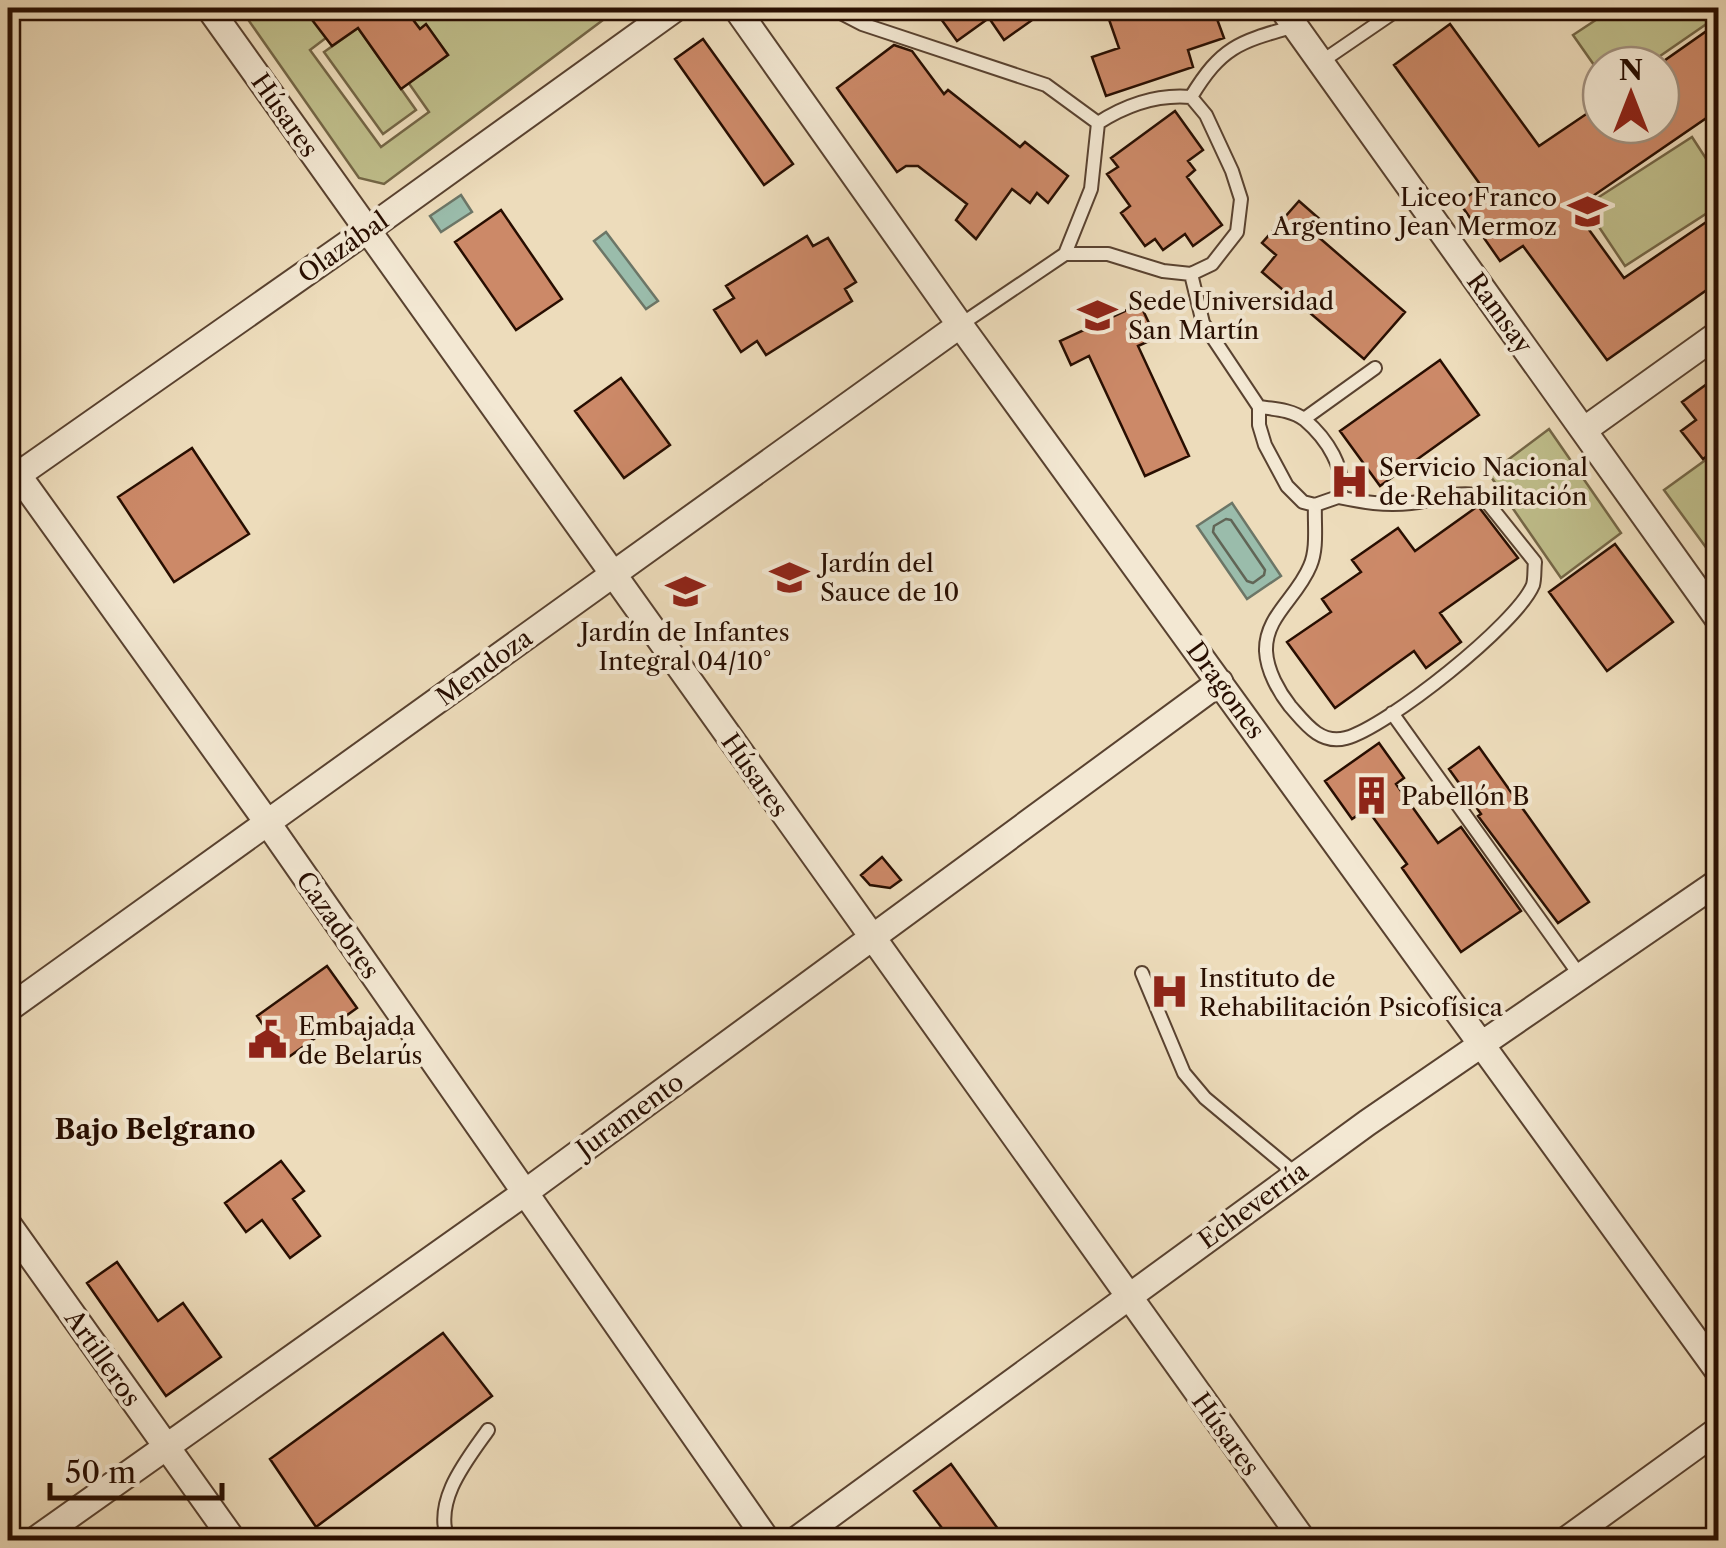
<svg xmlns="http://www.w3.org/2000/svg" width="1726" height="1548" viewBox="0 0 1726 1548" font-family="'Libre Caslon Text',serif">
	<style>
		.green { fill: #bfbe8b; stroke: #746646; stroke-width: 2.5 }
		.water { fill: #9abcab; stroke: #6c7667; stroke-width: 2.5 }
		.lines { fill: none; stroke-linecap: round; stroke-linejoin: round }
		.shore { stroke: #616556; stroke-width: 2.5 }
		.building { fill: #cc8968; stroke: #280e01; stroke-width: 2.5 }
		.service-casing { stroke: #594230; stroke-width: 16 }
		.minor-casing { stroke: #594230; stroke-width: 29 }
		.service { stroke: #f3e8d3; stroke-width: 12 }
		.minor { stroke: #f3e8d3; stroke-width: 25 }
		.labels { text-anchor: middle; stroke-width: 8; stroke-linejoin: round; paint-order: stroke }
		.street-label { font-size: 25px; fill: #280e01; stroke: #f3e8d3 }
		.poi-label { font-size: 25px; fill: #280e01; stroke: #f3e8d3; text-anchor: start }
		.neighbourhood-label { font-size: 28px; font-weight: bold; fill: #280e01; stroke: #f3e8d3 }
	</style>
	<rect width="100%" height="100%" fill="#eddcbb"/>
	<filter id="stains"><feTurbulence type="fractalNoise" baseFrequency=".002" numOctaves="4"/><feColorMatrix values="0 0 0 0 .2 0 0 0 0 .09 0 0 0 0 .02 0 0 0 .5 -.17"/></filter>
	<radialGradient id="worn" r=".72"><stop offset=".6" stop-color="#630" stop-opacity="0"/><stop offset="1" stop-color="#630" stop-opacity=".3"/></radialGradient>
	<path class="green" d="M240,8H309L343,25L310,50L381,147L429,112L382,45L408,55L422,74L448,55L426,25L420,29L404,8H619L384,184L359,178Z
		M1614,8H1715L1718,16L1647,65H1601V75L1573,35Z
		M358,28L416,110L383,134L324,52Z
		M1692,137L1718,177V206L1625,266L1585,206Z
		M1549,429L1621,533L1561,578L1489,474Z
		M1718,451V564L1664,490Z"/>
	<path class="water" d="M461,195L472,212L441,232L430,216Z
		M606,232L658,301L646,309L594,241Z
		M1232,503L1281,576L1247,599L1197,526Z"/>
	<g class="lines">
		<path class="shore" d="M1226,519L1231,520L1265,570L1264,575L1253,583L1247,581L1213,532L1214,526Z"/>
	</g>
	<path class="building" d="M303,8H404L420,29L426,24L448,55L401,89L358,28L332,46Z
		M933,8H1049L1004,40L989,18L957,41Z
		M1105,8H1213L1224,38L1188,50L1193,67L1106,96L1092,57L1119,48Z
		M1718,23V110L1574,209L1624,278L1718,214V282L1607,360L1523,246L1500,261L1459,202L1482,187L1394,65L1450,24L1539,146L1601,104V125H1661V63Z
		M703,39L793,164L764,185L675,59Z
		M894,45L912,51L944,94L948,90L1020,147L1025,142L1068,176L1048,203L1037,193L1030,203L1012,189L976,239L956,220L967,204L918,166H906L897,172L837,88Z
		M1175,111L1203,150L1188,161L1195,170L1187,177L1222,225L1193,246L1185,234L1163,250L1155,239L1145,246L1121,213L1130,206L1107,174L1118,167L1111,158Z
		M1299,201L1324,223L1315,234L1405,312L1364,359L1262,272L1276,255L1262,243Z
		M501,210L562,299L516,330L455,242Z
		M807,236L813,246L828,238L856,282L845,289L852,301L766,355L757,341L741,352L714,310L734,298L726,286Z
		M1140,304L1156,338L1138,346L1189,456L1145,476L1089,356L1071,365L1060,341Z
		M1440,360L1479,415L1380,486L1340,431Z
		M1718,376V448L1703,459L1681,431L1696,420L1682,402Z
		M621,378L670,445L624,478L575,411Z
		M192,448L249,534L174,582L118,497Z
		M1478,506L1518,558L1440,613L1461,642L1426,668L1414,651L1335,708L1287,642L1331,612L1322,599L1361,572L1352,560L1398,528L1415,551Z
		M1615,544L1673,622L1607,671L1549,592Z
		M1379,743L1404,778L1396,784L1438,843L1461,827L1521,911L1461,952L1402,868L1407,864L1367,809L1352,819L1325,781Z
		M1479,747L1589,902L1558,923L1478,816L1481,814L1449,769Z
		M882,857L901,880L890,888L870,885L861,875Z
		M327,966L357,1008L286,1059L257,1016Z
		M281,1161L304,1191L293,1199L320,1236L290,1258L262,1220L246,1232L225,1203Z
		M117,1262L158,1321L183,1303L221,1357L166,1396L87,1283Z
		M443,1333L492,1396L316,1527L270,1459Z
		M951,1464L1006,1540H951L914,1491Z"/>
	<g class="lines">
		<defs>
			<path id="service" d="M831,8L862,24L1046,85L1098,123
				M1321,62L1400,8
				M1191,97C1222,46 1239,42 1295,26
				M1065,254H1108L1163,271L1191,274L1212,264L1237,232L1241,199L1232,171L1206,115L1191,97C1157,94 1126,105 1098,123
				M1191,274L1203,323L1259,407V425L1265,445L1287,486L1303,502L1315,505L1338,497C1349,470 1325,437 1305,420C1293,410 1275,409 1259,407
				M960,325L1065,254L1091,189L1098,123
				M1304,419L1375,368
				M1315,505C1314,524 1318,548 1310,566C1297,598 1265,616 1266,651C1267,671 1279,692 1290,706C1305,723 1320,745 1346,738C1387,727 1517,624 1533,585C1535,578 1534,569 1535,562L1483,497C1460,489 1434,501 1411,503C1385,506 1362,502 1338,497
				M1392,713L1581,977
				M1142,973L1184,1073L1205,1098L1296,1174
				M448,1540C433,1501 466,1461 488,1430"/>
			<path id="minor" d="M209,8L1303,1540
				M736,8L960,325L1718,1371
				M1282,8L1718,619
				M1584,430L1718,334
				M8,461L267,822L767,1540
				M8,482L366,231L676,8
				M8,1009L960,325
				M8,1224L233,1540
				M35,1540L523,1194L1220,682
				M796,1540L1367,1123L1718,882
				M1566,1540L1718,1430"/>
		</defs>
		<use href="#service" class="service-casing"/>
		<use href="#minor" class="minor-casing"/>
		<use href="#service" class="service"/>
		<use href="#minor" class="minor"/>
	</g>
	<defs>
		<symbol id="school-bare" viewBox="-9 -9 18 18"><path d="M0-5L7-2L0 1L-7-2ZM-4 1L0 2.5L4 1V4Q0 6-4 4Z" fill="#8f2418" stroke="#f3e8d3" stroke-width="2.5" paint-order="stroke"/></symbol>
		<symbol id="university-bare" viewBox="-9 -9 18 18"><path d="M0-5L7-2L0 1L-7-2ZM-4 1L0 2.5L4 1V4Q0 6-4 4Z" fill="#8f2418" stroke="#f3e8d3" stroke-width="2.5" paint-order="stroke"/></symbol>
		<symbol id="hospital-bare" viewBox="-9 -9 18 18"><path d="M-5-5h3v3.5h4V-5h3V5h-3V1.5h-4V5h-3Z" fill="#8f2418" stroke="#f3e8d3" stroke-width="2.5" paint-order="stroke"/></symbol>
		<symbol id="building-bare" viewBox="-9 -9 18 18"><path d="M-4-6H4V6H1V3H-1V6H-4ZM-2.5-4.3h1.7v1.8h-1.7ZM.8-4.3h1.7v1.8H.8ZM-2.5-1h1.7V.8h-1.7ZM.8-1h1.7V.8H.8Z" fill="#8f2418" stroke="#f3e8d3" stroke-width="2.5" paint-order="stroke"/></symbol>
		<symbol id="civic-bare" viewBox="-9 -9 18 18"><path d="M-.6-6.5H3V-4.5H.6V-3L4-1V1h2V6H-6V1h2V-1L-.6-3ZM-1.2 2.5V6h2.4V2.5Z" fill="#8f2418" stroke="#f3e8d3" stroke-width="2.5" paint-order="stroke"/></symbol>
	</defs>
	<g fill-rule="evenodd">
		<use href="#school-bare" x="1560" y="184" width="55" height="55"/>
		<use href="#university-bare" x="1070" y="288" width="55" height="55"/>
		<use href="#hospital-bare" x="1322" y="454" width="55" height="55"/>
		<use href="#school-bare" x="762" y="550" width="55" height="55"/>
		<use href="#school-bare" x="658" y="564" width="55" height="55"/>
		<use href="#building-bare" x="1344" y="768" width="55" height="55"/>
		<use href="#hospital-bare" x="1142" y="964" width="55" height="55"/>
		<use href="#civic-bare" x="240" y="1012" width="55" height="55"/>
	</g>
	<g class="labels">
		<g class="street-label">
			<text transform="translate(285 115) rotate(55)" y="9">Húsares</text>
			<text transform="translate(343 247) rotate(-35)" y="9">Olazábal</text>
			<text transform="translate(1500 313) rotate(54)" y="9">Ramsay</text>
			<text transform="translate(484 667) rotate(-36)" y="9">Mendoza</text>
			<text transform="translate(1226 690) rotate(54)" y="9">Dragones</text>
			<text transform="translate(755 775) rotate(55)" y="9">Húsares</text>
			<text transform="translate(338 925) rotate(55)" y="9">Cazadores</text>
			<text transform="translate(630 1115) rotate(-36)" y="9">Juramento</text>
			<text transform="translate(1253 1205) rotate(-36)" y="9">Echeverría</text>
			<text transform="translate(103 1358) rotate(55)" y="9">Artilleros</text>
			<text transform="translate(1226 1434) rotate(54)" y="9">Húsares</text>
		</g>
		<g class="poi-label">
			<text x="1557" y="206" text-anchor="end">Liceo Franco<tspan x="1557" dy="29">Argentino Jean Mermoz</tspan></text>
			<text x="1128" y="310">Sede Universidad<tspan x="1128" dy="29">San Martín</tspan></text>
			<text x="1379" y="476">Servicio Nacional<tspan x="1379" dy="29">de Rehabilitación</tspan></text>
			<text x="820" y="572">Jardín del<tspan x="820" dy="29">Sauce de 10</tspan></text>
			<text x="685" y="641" text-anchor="middle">Jardín de Infantes<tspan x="685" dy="29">Integral 04/10°</tspan></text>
			<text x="1401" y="805">Pabellón B</text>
			<text x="1199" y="987">Instituto de<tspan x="1199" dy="29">Rehabilitación Psicofísica</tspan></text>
			<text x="298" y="1035">Embajada<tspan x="298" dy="29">de Belarús</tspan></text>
		</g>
		<g class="neighbourhood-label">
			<text x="155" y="1139">Bajo Belgrano</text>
		</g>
	</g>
	<rect width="1726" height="1548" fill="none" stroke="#eddcbb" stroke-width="40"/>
	<rect x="10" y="10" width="1706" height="1528" fill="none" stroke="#280e01" stroke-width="5"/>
	<rect x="20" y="20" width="1686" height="1508" fill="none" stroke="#280e01" stroke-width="2.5"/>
	<g transform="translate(1631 95)"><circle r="48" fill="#f3e8d3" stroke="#a2917f" stroke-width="2.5"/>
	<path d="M0-8L18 38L0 25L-18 38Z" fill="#8f2418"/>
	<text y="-15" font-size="28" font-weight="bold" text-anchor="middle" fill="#280e01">N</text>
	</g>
	<path d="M50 1483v15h172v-15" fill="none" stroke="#280e01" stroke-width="5"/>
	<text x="65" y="1483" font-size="30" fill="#280e01" stroke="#f3e8d3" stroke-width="8" paint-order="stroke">50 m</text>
	<rect width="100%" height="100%" filter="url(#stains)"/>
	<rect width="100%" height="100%" fill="url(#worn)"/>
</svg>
